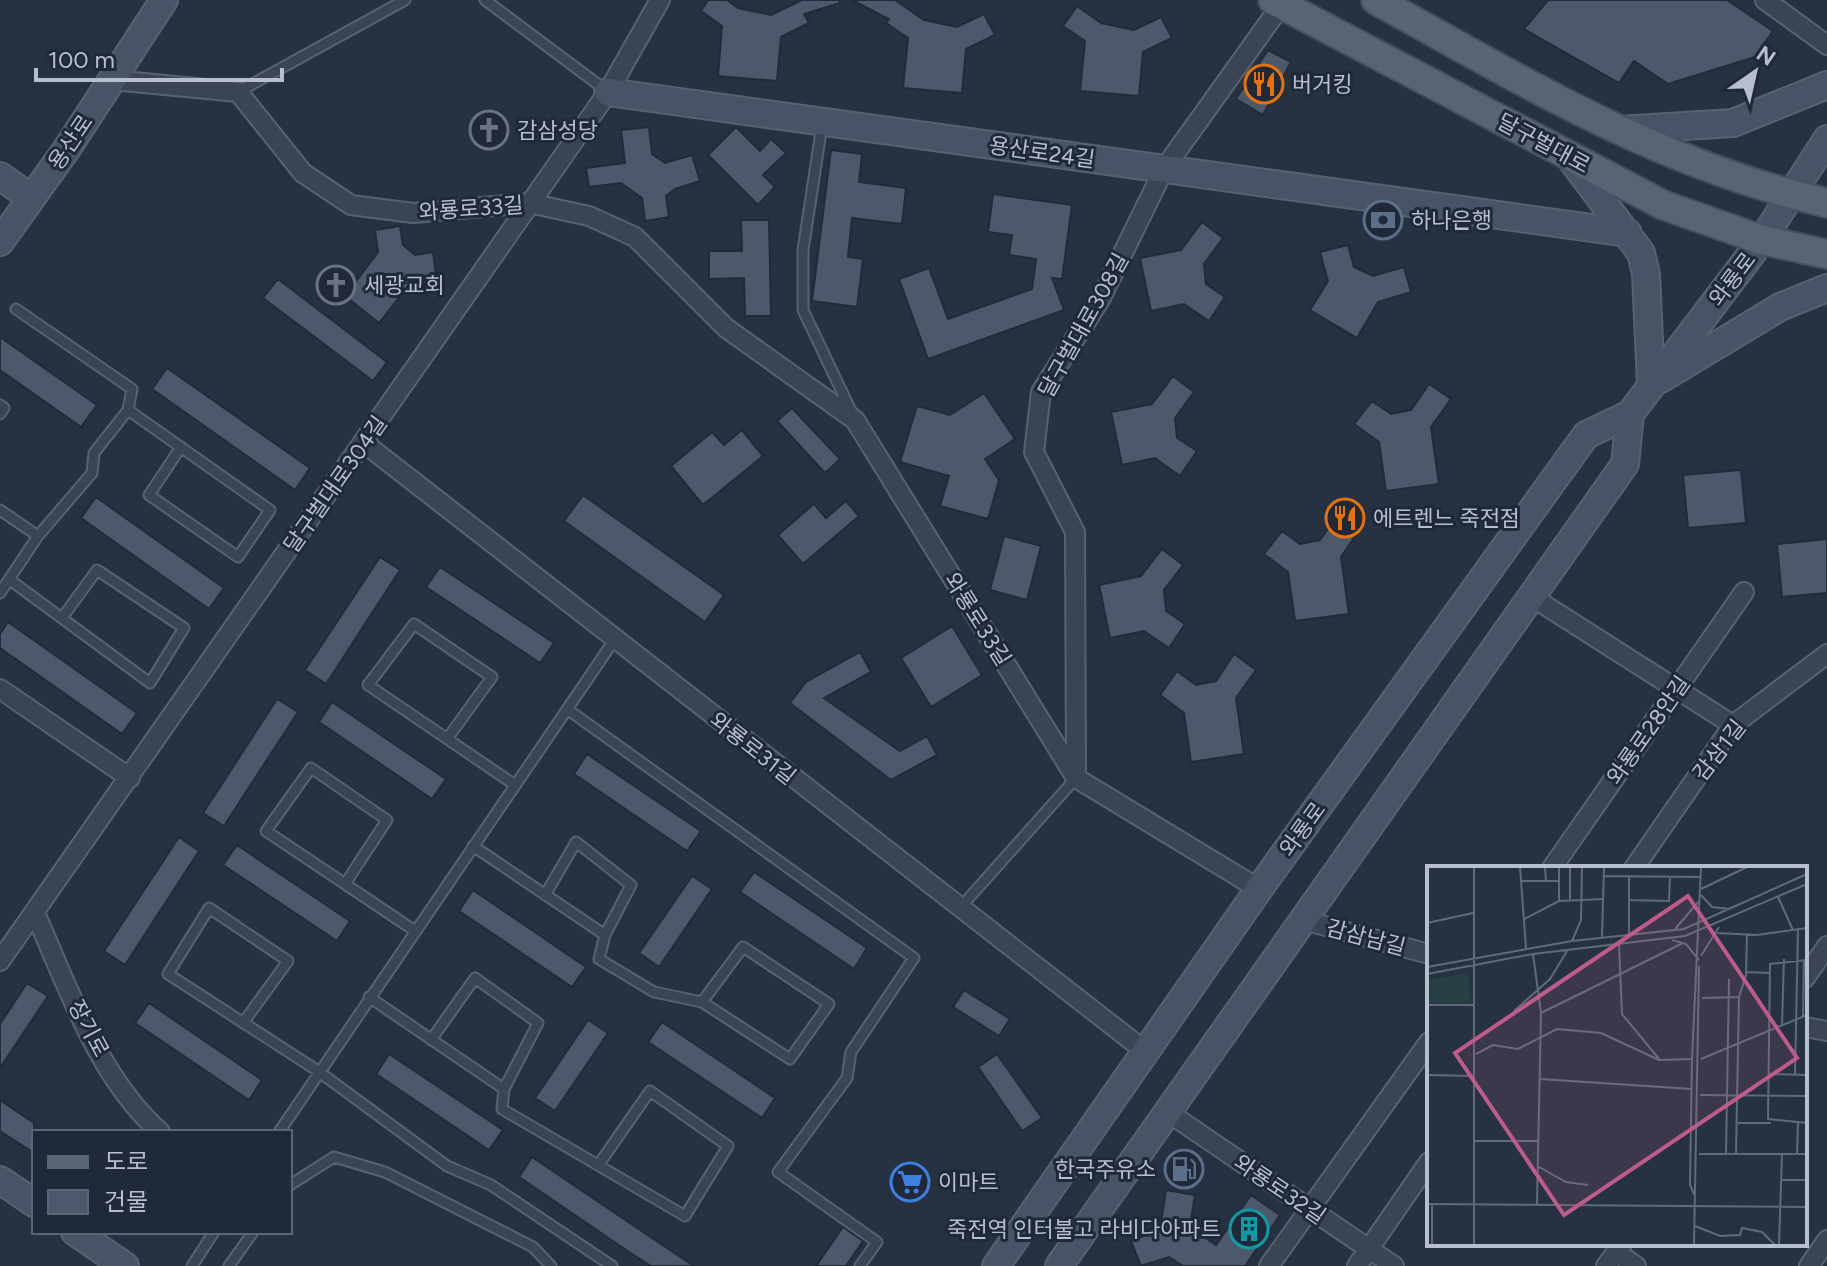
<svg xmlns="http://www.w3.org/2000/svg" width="1827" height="1266" viewBox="0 0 1827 1266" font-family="Figtree,'Noto Sans KR',sans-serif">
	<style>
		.building { fill: #4c596b; stroke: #212b39; stroke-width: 2 }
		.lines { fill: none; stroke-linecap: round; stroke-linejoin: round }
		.lane-casing { stroke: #58626f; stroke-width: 13 }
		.street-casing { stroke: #58626f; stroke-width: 22 }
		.secondary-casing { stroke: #58626f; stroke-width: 30 }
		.primary-casing { stroke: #444d5b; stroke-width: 32 }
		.lane { stroke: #3a4452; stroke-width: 9 }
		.street { stroke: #3a4452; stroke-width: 18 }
		.secondary { stroke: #485365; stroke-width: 26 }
		.primary { stroke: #596372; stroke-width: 28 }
		.labels { text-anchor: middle; stroke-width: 6; stroke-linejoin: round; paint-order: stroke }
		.poi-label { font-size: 22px; fill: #b7bfcc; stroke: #1f2937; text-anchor: start }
		.street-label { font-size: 22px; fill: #b7bfcc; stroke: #1f2937 }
		.inset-road { fill: none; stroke: #606a79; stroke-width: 2 }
		.view { fill: #be5b88; fill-opacity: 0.15; stroke: #be5b88; stroke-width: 4 }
		.inset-edge { fill: none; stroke: #b7bfcc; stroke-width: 4 }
	</style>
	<rect width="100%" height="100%" fill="#263242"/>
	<path class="building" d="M708,0H727L738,8L771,15L802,0H840V3L804,14L809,23L781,37L777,81L718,76L722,26L701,11Z
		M852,0H895L924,20L957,27L984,14L995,35L966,49L962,93L903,88L908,38L886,23L889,19Z
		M1548,0H1727L1773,31L1755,57L1668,84L1634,61L1619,83L1524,29Z
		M1077,6L1101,23L1134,30L1161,17L1172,38L1143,52L1139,96L1080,91L1085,41L1063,26Z
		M1268,50L1291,62L1263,115L1236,99Z
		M649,127L652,154L665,163L692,155L700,181L675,189L666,196L669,217L645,221L642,198L621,183L589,187L586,168L625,163L621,130Z
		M736,127L760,151L771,139L786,153L763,175L775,187L758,205L708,155Z
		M831,150L862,154L859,182L906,188L902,224L852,218L848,257L863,259L857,307L812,301Z
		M993,194L1072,205L1062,279L1052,278L1064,310L928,359L899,279L929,268L948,319L1032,289L1036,259L1009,255L1012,235L988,232Z
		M741,220H769L771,316H745L744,278L709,279V251H742Z
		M1202,222L1223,238L1204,264L1206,284L1225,297L1209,321L1184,304L1151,311L1140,258L1181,250Z
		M400,226L403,245L415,255L433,252L437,282L409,285L379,323L345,296L378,252L375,230Z
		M1348,245L1354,267L1373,276L1404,267L1411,292L1378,302L1357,338L1310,310L1328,281L1320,252Z
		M278,279L387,362L373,381L263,298Z
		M0,337L97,405L81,427L0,370Z
		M167,368L310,468L295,490L152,389Z
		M1173,376L1194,392L1175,418L1177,438L1197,451L1180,476L1155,458L1122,465L1111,412L1152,404Z
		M1429,384L1451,399L1431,427L1439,484L1386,491L1379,442L1354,424L1372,401L1391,414L1411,410Z
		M984,393L1015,439L985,459L999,480L988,519L940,506L949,476L900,462L917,406L950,415Z
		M792,408L840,459L825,473L777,421Z
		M742,430L763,456L703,505L671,466L712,432L724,445Z
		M1741,470L1746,523L1688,528L1683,475Z
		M583,495L724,595L705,622L564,521Z
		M96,497L224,588L209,609L81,518Z
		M846,501L859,516L803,564L778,535L814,504L826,518Z
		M1338,514L1360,529L1341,557L1349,614L1295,621L1288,572L1264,554L1282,531L1300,544L1320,540Z
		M1004,536L1041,546L1027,600L990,590Z
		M1827,539V593L1782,597L1777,544Z
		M1162,549L1183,565L1164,590L1166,611L1185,624L1169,648L1144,631L1110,638L1099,585L1141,576Z
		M380,557L400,570L326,684L305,670Z
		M440,567L554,643L540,663L426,587Z
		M8,622L137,713L122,734L0,648V634Z
		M952,626L982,675L931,707L901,658Z
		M860,652L871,672L824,698L900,751L927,736L937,755L891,780L790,703L806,682Z
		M1234,654L1256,670L1236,698L1244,754L1191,762L1184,713L1160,695L1177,671L1196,685L1216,681Z
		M277,699L298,712L224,826L203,813Z
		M332,702L446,779L432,799L319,722Z
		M587,754L701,831L687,851L574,774Z
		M179,837L199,851L125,965L104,951Z
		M237,845L350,921L337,941L223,865Z
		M754,872L867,948L854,969L740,892Z
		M692,876L712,889L659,967L639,953Z
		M473,890L586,967L572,987L459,911Z
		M27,983L48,996L0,1068V1024Z
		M964,990L1010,1019L999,1036L953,1007Z
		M149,1003L262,1080L249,1100L135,1023Z
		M588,1020L608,1033L555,1111L535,1098Z
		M662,1022L775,1098L762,1118L648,1042Z
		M389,1054L503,1130L489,1150L376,1074Z
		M997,1054L1042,1118L1022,1131L978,1067Z
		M0,1100L34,1123V1153L0,1131Z
		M532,1157L655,1240L694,1266H651L632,1254L519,1177Z
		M1166,1190L1195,1195L1190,1227L1216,1245L1251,1195L1280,1215L1245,1266H1183L1169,1257L1141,1266L1131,1241L1160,1230Z
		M843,1227L863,1241L846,1266H816Z"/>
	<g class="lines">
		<defs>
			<path id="lane" d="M485,0L607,91
				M238,92L405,0
				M822,125L803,250V310L852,413
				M0,405L4,408L0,414
				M128,410L270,510L238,557L149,495L181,447
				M0,510L38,536
				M10,580L150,683L184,628L97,570L62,618
				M0,593L38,536L92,473L94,453L128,410L132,389L16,309
				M567,709L914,958L851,1052L847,1078L778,1172L877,1242L860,1266
				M447,739L492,677L414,624L368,685L515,785
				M473,846L605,935L631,885L576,842L545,895
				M345,884L387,820L311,768L266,831L415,931
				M959,909L1076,778
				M605,935L599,959L654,992L702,1002L790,1059L829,1004L743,947L702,1002
				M369,997L504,1089L502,1109L685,1216L728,1146L650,1091L599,1164
				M243,1023L288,961L209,908L168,974L318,1071L447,1166L491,1185L612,1266
				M431,1040L475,978L538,1023L504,1089
				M279,1132L615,639
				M290,1185L334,1157L385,1172L533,1247L551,1266
				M192,1266L214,1232
				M229,1266L253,1232"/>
			<path id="street" d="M1765,0L1827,45
				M112,80L238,92L303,173L351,205L413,213L529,203L589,216L635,237L726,328L855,420L1076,778L1259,889
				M364,443L1145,1051
				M1532,597L1733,725
				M0,689L130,778
				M1076,775L1075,532L1034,452L1041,392L1101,298L1164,169L1282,4
				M1552,868L1744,592
				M1634,868L1733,725L1827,654
				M35,913C68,987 98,1077 160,1132
				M1303,920L1429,954
				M0,961L608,92L660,0
				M1805,978L1827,946
				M1805,1027L1827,1031
				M1166,1111L1394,1266
				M1616,1252L1636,1266
				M1269,1266L1429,1042
				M1357,1266L1429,1162
				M1606,1266L1622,1244
				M1809,1266L1827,1240"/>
			<path id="secondary" d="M608,92L1628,233
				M1618,130L1733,123L1827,85
				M1568,155L1641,253L1646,274L1651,385
				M0,176L31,198
				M0,242L66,150L164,0
				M1661,379L1780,307L1827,288
				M0,1180L34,1203
				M75,1232L125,1266
				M996,1266L1259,889L1586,435L1630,414
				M1059,1266L1625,464L1630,414L1762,240L1827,139"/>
			<path id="primary" d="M1273,0L1663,205L1762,240L1827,254
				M1376,0C1524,82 1660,165 1827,203"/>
		</defs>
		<use href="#lane" class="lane-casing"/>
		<use href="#street" class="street-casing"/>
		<use href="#secondary" class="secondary-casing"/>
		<use href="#primary" class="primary-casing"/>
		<use href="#lane" class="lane"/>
		<use href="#street" class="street"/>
		<use href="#secondary" class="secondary"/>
		<use href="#primary" class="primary"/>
	</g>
	<defs>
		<symbol id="restaurant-ring" viewBox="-11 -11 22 22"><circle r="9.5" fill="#1f2937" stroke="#e8710a" stroke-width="1.5"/><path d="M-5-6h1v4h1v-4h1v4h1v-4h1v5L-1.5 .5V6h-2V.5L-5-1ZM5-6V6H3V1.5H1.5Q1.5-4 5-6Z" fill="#e8710a"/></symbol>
		<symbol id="church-ring" viewBox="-11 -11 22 22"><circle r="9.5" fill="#1f2937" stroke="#6b7280" stroke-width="1.5"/><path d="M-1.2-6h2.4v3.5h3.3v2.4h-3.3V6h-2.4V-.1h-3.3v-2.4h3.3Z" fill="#6b7280"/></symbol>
		<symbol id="bank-ring" viewBox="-11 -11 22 22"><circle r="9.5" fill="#1f2937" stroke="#5c6f8a" stroke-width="1.5"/><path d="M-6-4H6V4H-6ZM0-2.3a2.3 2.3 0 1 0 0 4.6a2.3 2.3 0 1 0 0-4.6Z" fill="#5c6f8a"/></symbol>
		<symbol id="fuel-ring" viewBox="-11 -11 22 22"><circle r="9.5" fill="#1f2937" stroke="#5c6f8a" stroke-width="1.5"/><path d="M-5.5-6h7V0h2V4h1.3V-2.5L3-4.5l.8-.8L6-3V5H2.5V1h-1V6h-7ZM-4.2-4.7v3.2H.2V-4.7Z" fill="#5c6f8a"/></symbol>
		<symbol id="supermarket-ring" viewBox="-11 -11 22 22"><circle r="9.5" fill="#1f2937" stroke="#3f7fe0" stroke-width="1.5"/><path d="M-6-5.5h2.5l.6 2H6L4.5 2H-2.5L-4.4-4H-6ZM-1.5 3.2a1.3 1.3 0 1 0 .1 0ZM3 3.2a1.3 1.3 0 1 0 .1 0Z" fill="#3f7fe0"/></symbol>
		<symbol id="building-ring" viewBox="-11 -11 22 22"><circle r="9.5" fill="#1f2937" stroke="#0f9aa8" stroke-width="1.5"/><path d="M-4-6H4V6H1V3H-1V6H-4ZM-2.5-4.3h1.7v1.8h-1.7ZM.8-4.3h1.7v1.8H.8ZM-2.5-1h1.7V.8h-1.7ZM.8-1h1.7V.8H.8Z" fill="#0f9aa8"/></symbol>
	</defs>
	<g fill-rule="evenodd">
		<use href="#restaurant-ring" x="1242" y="62" width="44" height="44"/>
		<use href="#church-ring" x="467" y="108" width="44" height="44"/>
		<use href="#bank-ring" x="1361" y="198" width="44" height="44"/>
		<use href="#church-ring" x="314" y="263" width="44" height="44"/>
		<use href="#restaurant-ring" x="1323" y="496" width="44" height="44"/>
		<use href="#fuel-ring" x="1162" y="1147" width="44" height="44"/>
		<use href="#supermarket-ring" x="888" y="1160" width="44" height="44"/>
		<use href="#building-ring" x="1227" y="1207" width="44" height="44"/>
	</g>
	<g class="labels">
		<g class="poi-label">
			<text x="1292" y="92">버거킹</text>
			<text x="517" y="138">감삼성당</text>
			<text x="1411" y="228">하나은행</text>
			<text x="364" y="293">세광교회</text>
			<text x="1373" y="526">에트렌느 죽전점</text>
			<text x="1156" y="1177" text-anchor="end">한국주유소</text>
			<text x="938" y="1190">이마트</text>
			<text x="1221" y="1237" text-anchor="end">죽전역 인터불고 라비다아파트</text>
		</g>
		<g class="street-label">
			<text transform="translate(70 142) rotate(-56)" y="8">용산로</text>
			<text transform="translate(1544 143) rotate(28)" y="8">달구벌대로</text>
			<text transform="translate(1042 152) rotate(8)" y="8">용산로24길</text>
			<text transform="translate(471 208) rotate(-4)" y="8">와룡로33길</text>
			<text transform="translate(1732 279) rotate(-53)" y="8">와룡로</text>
			<text transform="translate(1083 325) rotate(-61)" y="8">달구벌대로308길</text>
			<text transform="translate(335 484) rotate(-55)" y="8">달구벌대로304길</text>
			<text transform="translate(978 619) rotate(58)" y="8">와룡로33길</text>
			<text transform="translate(1648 730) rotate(-55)" y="8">와룡로28안길</text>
			<text transform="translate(753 748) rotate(38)" y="8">와룡로31길</text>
			<text transform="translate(1719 750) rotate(-52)" y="8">감삼1길</text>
			<text transform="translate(1302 829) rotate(-54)" y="8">와룡로</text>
			<text transform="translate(1366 937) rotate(15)" y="8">감삼남길</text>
			<text transform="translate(89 1028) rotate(62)" y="8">장기로</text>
			<text transform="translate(1280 1189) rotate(34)" y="8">와룡로32길</text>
		</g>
	</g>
	<g transform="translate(1427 866)">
		<rect width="380" height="380" fill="#263242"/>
		<path d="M41,107L44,137H0V114Z" fill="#284043"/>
		<path class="inset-road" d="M93,1L99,82M118,1L119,15H131M177,10L274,11M94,15H119M274,23L320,1M274,29L285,41L303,43M351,31L366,64M143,33V1M201,34L242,35L243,11M132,35V1M97,53L132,35L176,33M0,57L46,47M248,63L273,34M290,67L330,69L380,62M202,68V10M175,71L177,1M245,74L259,78L272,94M145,75L154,54L155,1M192,78L195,148L232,193M106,88L114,147L110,338M274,90L292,61M380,94L343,98L341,253L380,257M0,101L145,75L257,63L380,8M319,106L343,107M0,108L106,88L258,70L380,18M275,132L312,131M0,139H48M87,145L123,113L140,85M114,147L256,77M376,151L377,94M355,159L357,93M49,188L66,179L91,183L130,163L174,167L232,194L265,193M274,193L380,149M342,208L380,209M368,208L371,63M0,209L48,210M113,213L265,223M273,229L380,230M310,257H344M47,275H112M299,287L302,113M309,287L312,131L319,109L320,69M272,288H380M370,288L371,257M112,301L139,316L161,319M354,314H380M268,330L263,319L265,193L274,1M0,338L380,341M5,339V379M268,360L293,370L313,369L315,362L335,366L348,379M47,379V1M267,379L272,100M352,379L355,288"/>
		<path class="view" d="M261,30L370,192L137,349L28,187Z"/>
		<rect width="380" height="380" class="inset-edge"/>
	</g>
	<rect x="32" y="1130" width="260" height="104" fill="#1f2937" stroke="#5c6573" stroke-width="2"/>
	<rect x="48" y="1156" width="40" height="12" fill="#596372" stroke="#5c6573" stroke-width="2"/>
	<text x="104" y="1170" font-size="24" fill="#b7bfcc">도로</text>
	<rect x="48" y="1190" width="40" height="24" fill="#4c596b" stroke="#5c6573" stroke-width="2"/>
	<text x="104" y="1210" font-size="24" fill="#b7bfcc">건물</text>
	<g transform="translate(1755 72) rotate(34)" stroke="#1f2937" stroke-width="6" paint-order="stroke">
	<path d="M0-6L14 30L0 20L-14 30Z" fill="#b7bfcc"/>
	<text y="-12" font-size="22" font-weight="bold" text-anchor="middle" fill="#b7bfcc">N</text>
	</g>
	<path d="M36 68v12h246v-12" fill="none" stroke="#b7bfcc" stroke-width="4"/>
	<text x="48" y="68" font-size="24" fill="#b7bfcc" stroke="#1f2937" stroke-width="6" paint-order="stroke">100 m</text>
</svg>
